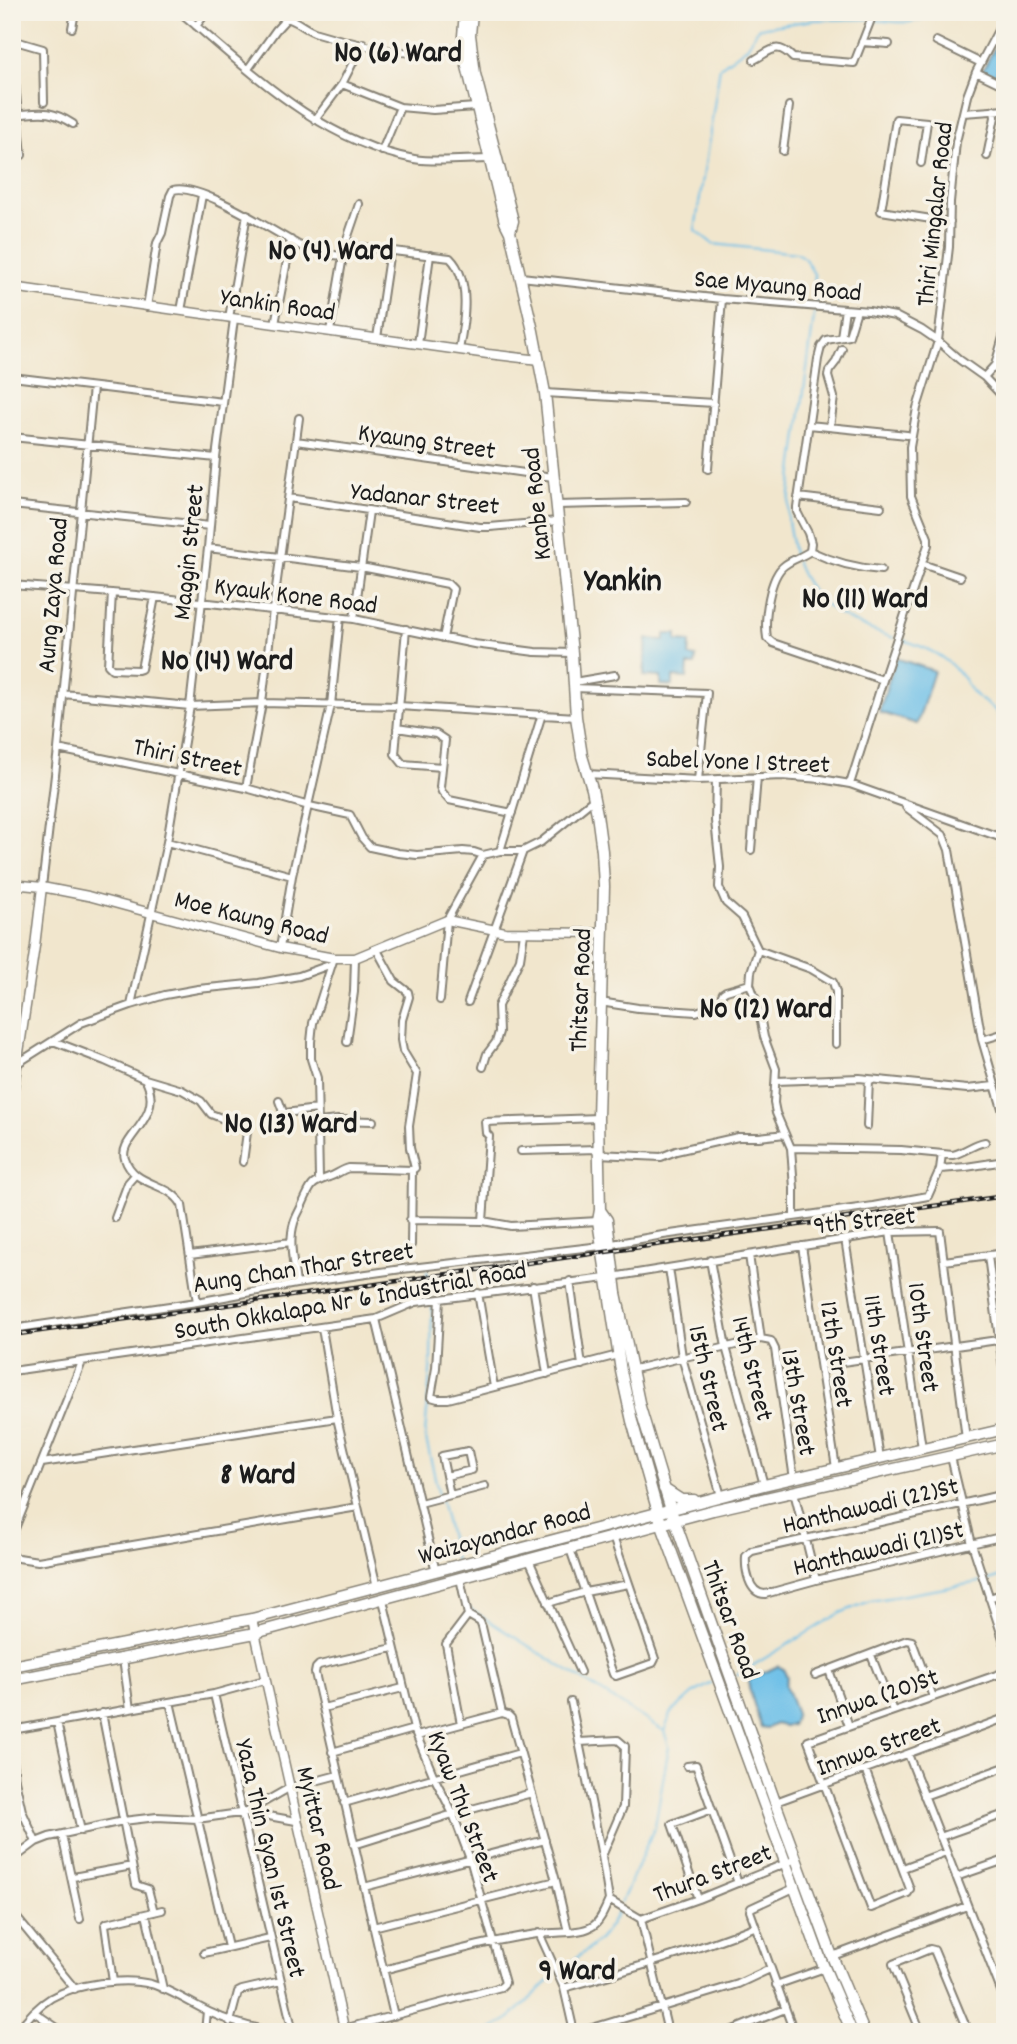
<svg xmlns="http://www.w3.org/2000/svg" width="1017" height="2044" viewBox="0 0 1017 2044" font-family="Dekko,sans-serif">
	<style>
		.water { fill: #6cbfe8; stroke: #446e82; stroke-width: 2 }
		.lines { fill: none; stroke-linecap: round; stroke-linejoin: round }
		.stream { stroke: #6cbfe8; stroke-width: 2 }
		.street-casing { stroke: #868174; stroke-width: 10 }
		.secondary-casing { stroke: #868174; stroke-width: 11 }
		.primary-casing { stroke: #868174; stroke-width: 13 }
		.street { stroke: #fff; stroke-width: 6 }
		.secondary { stroke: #fff; stroke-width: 8 }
		.primary { stroke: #fff; stroke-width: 10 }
		.rail-casing { stroke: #1c1c1c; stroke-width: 4.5 }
		.rail { stroke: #f7f3e8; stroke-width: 2; stroke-dasharray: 5; stroke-linecap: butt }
		.labels { text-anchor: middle; stroke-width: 7; stroke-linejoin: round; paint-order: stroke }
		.street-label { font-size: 26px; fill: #1c1c1c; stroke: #f7f3e8 }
		.quarter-label { font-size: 30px; font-weight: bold; fill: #1c1c1c; stroke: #f7f3e8 }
		.district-label { font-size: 33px; font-weight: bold; fill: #1c1c1c; stroke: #f7f3e8 }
	</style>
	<rect width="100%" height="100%" fill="#f7f3e8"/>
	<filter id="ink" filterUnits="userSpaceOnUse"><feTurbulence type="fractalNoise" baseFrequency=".0143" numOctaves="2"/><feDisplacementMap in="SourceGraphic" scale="14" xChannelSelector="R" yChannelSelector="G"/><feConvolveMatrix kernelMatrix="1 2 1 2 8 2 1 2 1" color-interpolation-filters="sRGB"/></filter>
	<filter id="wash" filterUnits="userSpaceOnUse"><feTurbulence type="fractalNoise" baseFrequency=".00686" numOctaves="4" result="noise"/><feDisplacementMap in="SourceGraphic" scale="28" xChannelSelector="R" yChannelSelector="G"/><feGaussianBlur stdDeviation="1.57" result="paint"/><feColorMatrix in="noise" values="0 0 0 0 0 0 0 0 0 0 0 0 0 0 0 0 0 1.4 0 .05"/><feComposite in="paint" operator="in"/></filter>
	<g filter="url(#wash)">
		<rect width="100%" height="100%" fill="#f1e6cd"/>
		<path class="water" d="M1005,27V57L997,72L1005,76V83L982,72Z
			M665,634H677V641L690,642L689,656L696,657L695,665H688L687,678L673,677V686L661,685V677L644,676L647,639L665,640Z
			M896,658L934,671L917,724L879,712Z
			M778,1666L783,1669L787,1677L785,1685L796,1714L792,1725L784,1726L776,1724L767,1728L761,1727L749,1688V1680Z"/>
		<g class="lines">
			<path class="stream" d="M874,20C892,21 919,28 930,12
				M794,555L788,521L790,493L817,295L814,274L805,259L797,253L713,244L695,230L720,67L747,47L758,28L814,20L869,19
				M796,561C812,607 851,624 894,638
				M900,639C925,647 947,656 963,678C967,682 968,688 972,692C981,703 998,706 1001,722C1004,732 1003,748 1005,760
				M1005,817L1001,826L1005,828
				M427,1271L431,1297
				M432,1303L431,1359L425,1435L439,1495
				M441,1500L456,1563
				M986,1581L1005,1575
				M468,1608L664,1731
				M737,1675L840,1613L870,1601L980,1582
				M621,1903L655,1826L669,1746L664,1731L672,1712L692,1694L712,1683
				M559,1971C571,1961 585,1953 597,1942C606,1933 614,1920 619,1908
				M488,2032L510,2018L555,1975"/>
		</g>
	</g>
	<g filter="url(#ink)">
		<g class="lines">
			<defs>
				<path id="street" d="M180,12C251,72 320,141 414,159C437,163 467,159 490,159
					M196,26L207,12
					M72,28L75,12
					M12,40L43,49L44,102
					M936,41L981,63
					M862,42L889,44
					M12,53L22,155
					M754,60C772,50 777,41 793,58L854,63L874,12
					M248,69L276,30L287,18C298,21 306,30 317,33C344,41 387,52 414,53C431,53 447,50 464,47
					M976,72L1005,86
					M342,84L363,43
					M963,113L1005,110
					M12,115C40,113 48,108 73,124
					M315,120L342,84L400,107L433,110L476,107
					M382,151L400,107
					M783,151L789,106
					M987,156L995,117L994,110
					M921,163L927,122L896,119L881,211L950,222
					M345,245L450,258C472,280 464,323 459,350
					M521,277L722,299L869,311L895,316L922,330L938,341L960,360L984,377L1005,399
					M147,307L157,243L162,233L170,196L173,190C200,182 275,233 301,246C315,253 329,255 344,256
					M181,311L202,195
					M229,318L247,214
					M275,324L291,240
					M330,331L345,245L359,204
					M841,337L845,309
					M377,338L390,250
					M418,344L430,255
					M12,377L223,402
					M984,377L995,365L1005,330
					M545,393L714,403
					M809,425L907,435
					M830,427L834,397L828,376L829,371L836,362L842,349
					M12,437L216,458
					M296,441L553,477
					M708,469L722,299
					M798,497L881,507
					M289,498L480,527H490L558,521
					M12,505L210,526
					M556,505L686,502
					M208,548L361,567L448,584L453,589L443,638
					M810,551L811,543L808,533L797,512V507L818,359L821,347L826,340L849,336L857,310
					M810,551C802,557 793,559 785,565C769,576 764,620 767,638L773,643L883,680
					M810,551C833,562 855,568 881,570
					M922,564L960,577
					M12,585L136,595L354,619L474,644L535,652L572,653
					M112,593L108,665L112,669L138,670L141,669L155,597
					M354,619L369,511
					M406,629L395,754L403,764L442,767
					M574,682L615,675
					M574,688L707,693L698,780
					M63,694L190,706L262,703L399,706L576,717
					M397,728L436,734L445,740L440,787L442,792L449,800L512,813
					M58,749L246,788L309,806L350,815L362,838L370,847L398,853L417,855L463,851L474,852L483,855
					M587,774L698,780L781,776L821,779L850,784L1005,839
					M716,780L715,821L720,867L719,887L726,903L742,917L758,950L751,972L750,984L758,1006L764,1037L776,1069L774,1103L776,1113L791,1148L794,1188V1217
					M850,784L883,680L928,545V538L911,496L910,447L917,408L938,341L949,247L950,202L956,142L967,96L976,72L1005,17
					M246,788L262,703L273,610L299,418
					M906,807L943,835L949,850L982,1040L1005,1119
					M167,842L292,876
					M751,850L757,777
					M500,851L542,714
					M42,887L58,749L93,387
					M280,948L292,876L331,705L340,617
					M758,950L811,969L833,982L836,992V1044
					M440,1000L447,920L483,855L500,851H523L541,842L594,799
					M468,1002L523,851
					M600,1002L638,1008L696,1012L717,1005L723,993L726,991L750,984
					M131,1005L167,842L190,706L208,548L216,458L234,319
					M982,1040L1005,1033
					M53,1041L105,1061L145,1079L182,1090L201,1101L211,1114L244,1127L247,1132L243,1162
					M347,1042L354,992L355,958
					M18,1063L81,1023L131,1005L165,995L198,989L259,983L299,976L332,964L334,958
					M483,1067L487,1054L496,1042L499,1032L498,1006L520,959L524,933
					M145,1079C167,1118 117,1137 125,1159C134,1187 170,1182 182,1205L197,1302
					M776,1081L859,1078L967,1089L994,1086
					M279,1101L283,1112L285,1113L317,1109
					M318,1122L338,1120L373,1121
					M867,1126L869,1080
					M791,1148L901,1150L953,1155C965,1152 973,1144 985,1142
					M521,1151L598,1149
					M598,1154L661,1157L676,1151L738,1137H759L785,1134
					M940,1169L966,1167L1005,1161
					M319,1179L317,1078L311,1059V1042L313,1023L332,964
					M115,1218L128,1183L135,1175
					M410,1220L483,1221L511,1226L598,1221
					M483,1221L489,1136L486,1133L485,1122L598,1118
					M890,1232L922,1448
					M845,1239L880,1458
					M411,1245L412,1170
					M802,1246L836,1468
					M190,1255L291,1242
					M749,1255L761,1339
					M988,1256L1005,1383
					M710,1260L726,1347L764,1485
					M944,1261L1005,1253
					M669,1268L682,1357L721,1496
					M570,1281L582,1365
					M296,1284C294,1265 288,1242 294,1223C296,1216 300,1210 303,1203C312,1184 310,1184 329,1177C336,1175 341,1170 349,1168L412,1170L415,1168L410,1148L409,1126L417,1074L403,1051L401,1040L402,1020L409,997L408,992L394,981L377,950
					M533,1286L547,1374
					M478,1293L494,1387
					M440,1299L436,1368L431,1397L438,1399H448L618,1355
					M376,1319L436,1572
					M322,1328L337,1418L377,1587
					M12,1329L197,1302L296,1284L402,1269L601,1246L663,1235L873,1206L928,1196L940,1169L942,1154
					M821,1365L1005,1339
					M630,1370L761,1339L771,1341L775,1349L794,1479
					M12,1371L376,1319L416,1302L606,1278L890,1232L940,1231L966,1439
					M951,1457L972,1544L1005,1645
					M42,1463L337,1418
					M446,1476L472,1470L468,1451L442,1456L450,1495
					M794,1492L816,1580
					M1005,1494L752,1551L746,1556C745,1570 749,1594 765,1594L816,1580L1005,1536
					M420,1503L485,1486
					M12,1536L82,1362
					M570,1549L613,1674L616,1676L653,1663L655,1659L613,1537
					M12,1557L38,1561L358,1507
					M529,1560L580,1672
					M460,1578L468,1615L446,1644L461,1724
					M989,1598L1005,1593
					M548,1603L585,1592L629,1584
					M468,1615L480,1622L482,1627L502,1713L508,1715L511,1718L556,1881L568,1932
					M393,1648L319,1665L316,1668L315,1673L394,2016
					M871,1655L893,1711
					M123,1659L130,1709
					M829,1670L849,1726
					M815,1675L907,1640L912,1641L933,1697
					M214,1694L293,2032
					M170,1702L228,1947
					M571,1702L602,1856L609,1900L641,1919L668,2032
					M323,1708L403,1688
					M102,1713L136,1885L148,1889L154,1912
					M57,1722L81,1831
					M12,1730L214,1694L265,1680
					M417,1736L502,1713
					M579,1742L618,1740L625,1746L623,1807L602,1856
					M12,1751L15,1780L22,1811L36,1842
					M332,1752L414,1729
					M908,1754L1005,2001
					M687,1766L696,1765L738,1883
					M865,1769L910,1889L908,1893L871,1908L808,1741L1005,1672
					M924,1796L1005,1767
					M344,1803L520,1753
					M773,1803L1005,1718
					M247,1812L289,1788L338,1775
					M62,1835L80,1919
					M940,1837L1005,1814
					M354,1845L453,1814L532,1793
					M12,1860L36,1842L49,1837L123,1821L157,1817L197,1819L247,1812L296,1821
					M903,1868L946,1852
					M73,1877L132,1866
					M956,1877L1005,1860
					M364,1887L545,1840
					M698,1899L672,1824L710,1810
					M12,1912L75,1989
					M146,1914L163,1989
					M641,1919L698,1899L796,1859
					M373,1927L556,1881
					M539,1933L564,1988L574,2032
					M204,1953L270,1938
					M830,1957L967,1906
					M383,1970C434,1957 485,1941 537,1934C551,1932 579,1934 591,1927C600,1923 605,1909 609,1900
					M113,1982L105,1925L107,1923L162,1910
					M776,1985L825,1968
					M564,1988C628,1970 692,1952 754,1927
					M34,2012L63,2032
					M230,2022L238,1992L242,1990L281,1981
					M17,2032C26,2019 38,2006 51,1998C76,1984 123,1977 151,1984C171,1990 190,2003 209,2012C230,2022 252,2028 276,2032
					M205,2032L207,2011
					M332,2032L501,1987L505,1983L470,1859L453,1814L434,1777L414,1729L383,1600
					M579,2032L738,1984L770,1969
					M728,2032L785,2009
					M794,2032L750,1911L751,1908L794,1888
					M921,2032L893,1964L930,1949L934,1950L968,2032"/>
				<path id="secondary" d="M12,287L488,354L539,360
					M12,884L42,887L88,896L280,948L334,958H355L447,920L505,932L602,933
					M12,1099L35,946L42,887
					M252,1619L345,2032"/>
				<path id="primary" d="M465,12L463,36L466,62L505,222L510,232L533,331L545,393L572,653L576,717L582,756L592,789L597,814L602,851L604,886L598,1118L600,1210L598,1221L621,1371L632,1421L661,1523L821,1960L852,2032
					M472,12L470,35L475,74L513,221L510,232
					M600,1210L607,1220L616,1293L640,1407L671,1510L775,1802L832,1956L864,2032
					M664,1489L681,1500H694
					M12,1666L252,1619L764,1485L1005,1429
					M12,1680L255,1633L713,1510L1005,1444"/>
			</defs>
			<use href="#street" class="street-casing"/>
			<use href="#secondary" class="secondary-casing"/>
			<use href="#primary" class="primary-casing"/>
			<use href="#street" class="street"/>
			<use href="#secondary" class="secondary"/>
			<use href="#primary" class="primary"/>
			<defs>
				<path id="rail" d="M12,1335L1005,1196"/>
			</defs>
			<use href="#rail" class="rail-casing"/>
			<use href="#rail" class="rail"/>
		</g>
	</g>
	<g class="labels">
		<g class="street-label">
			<text transform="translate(933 214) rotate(-84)" y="9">Thiri Mingalar Road</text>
			<text transform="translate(778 284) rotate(5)" y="9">Sae Myaung Road</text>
			<text transform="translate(278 303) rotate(8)" y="9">Yankin Road</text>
			<text transform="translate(427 440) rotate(8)" y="9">Kyaung Street</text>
			<text transform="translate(425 497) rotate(6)" y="9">Yadanar Street</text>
			<text transform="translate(535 504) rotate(-96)" y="9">Kanbe Road</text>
			<text transform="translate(187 552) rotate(-84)" y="9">Maggin Street</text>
			<text transform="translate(296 594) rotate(7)" y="9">Kyauk Kone Road</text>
			<text transform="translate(51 595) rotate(-85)" y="9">Aung Zaya Road</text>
			<text transform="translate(188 756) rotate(12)" y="9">Thiri Street</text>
			<text transform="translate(738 760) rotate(2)" y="9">Sabel Yone 1 Street</text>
			<text transform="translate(252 916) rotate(14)" y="9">Moe Kaung Road</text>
			<text transform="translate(579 990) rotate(-88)" y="9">Thitsar Road</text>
			<text transform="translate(864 1219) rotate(-6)" y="9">9th Street</text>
			<text transform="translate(303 1266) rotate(-9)" y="9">Aung Chan Thar Street</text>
			<text transform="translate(350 1299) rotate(-10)" y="9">South Okkalapa Nr 6 Industrial Road</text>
			<text transform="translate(925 1337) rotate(82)" y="9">10th Street</text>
			<text transform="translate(881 1345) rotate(81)" y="9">11th Street</text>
			<text transform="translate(838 1354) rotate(81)" y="9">12th Street</text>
			<text transform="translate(754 1368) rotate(76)" y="9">14th Street</text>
			<text transform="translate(710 1378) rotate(77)" y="9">15th Street</text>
			<text transform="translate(800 1402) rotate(80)" y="9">13th Street</text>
			<text transform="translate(870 1504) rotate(-13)" y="9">Hanthawadi (22)St</text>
			<text transform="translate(504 1532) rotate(-15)" y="9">Waizayandar Road</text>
			<text transform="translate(878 1547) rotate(-13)" y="9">Hanthawadi (21)St</text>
			<text transform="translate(732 1619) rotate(70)" y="9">Thitsar Road</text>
			<text transform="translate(877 1695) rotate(-19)" y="9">Innwa (20)St</text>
			<text transform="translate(878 1745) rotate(-20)" y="9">Innwa Street</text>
			<text transform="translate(465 1806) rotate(69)" y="9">Kyaw Thu Street</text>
			<text transform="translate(320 1828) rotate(77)" y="9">Myittar Road</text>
			<text transform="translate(272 1858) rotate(77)" y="9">Yaza Thin Gyan 1st Street</text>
			<text transform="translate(712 1872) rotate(-21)" y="9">Thura Street</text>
		</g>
		<g class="quarter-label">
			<text x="398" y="61">No (6) Ward</text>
			<text x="331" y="259">No (4) Ward</text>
			<text x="865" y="607">No (11) Ward</text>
			<text x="227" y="669">No (14) Ward</text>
			<text x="766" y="1017">No (12) Ward</text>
			<text x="291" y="1132">No (13) Ward</text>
			<text x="258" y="1483">8 Ward</text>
			<text x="577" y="1979">9 Ward</text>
		</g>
		<g class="district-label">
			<text x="623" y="590">Yankin</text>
		</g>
	</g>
	<rect width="1017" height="2044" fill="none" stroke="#f7f3e8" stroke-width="42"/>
</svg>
